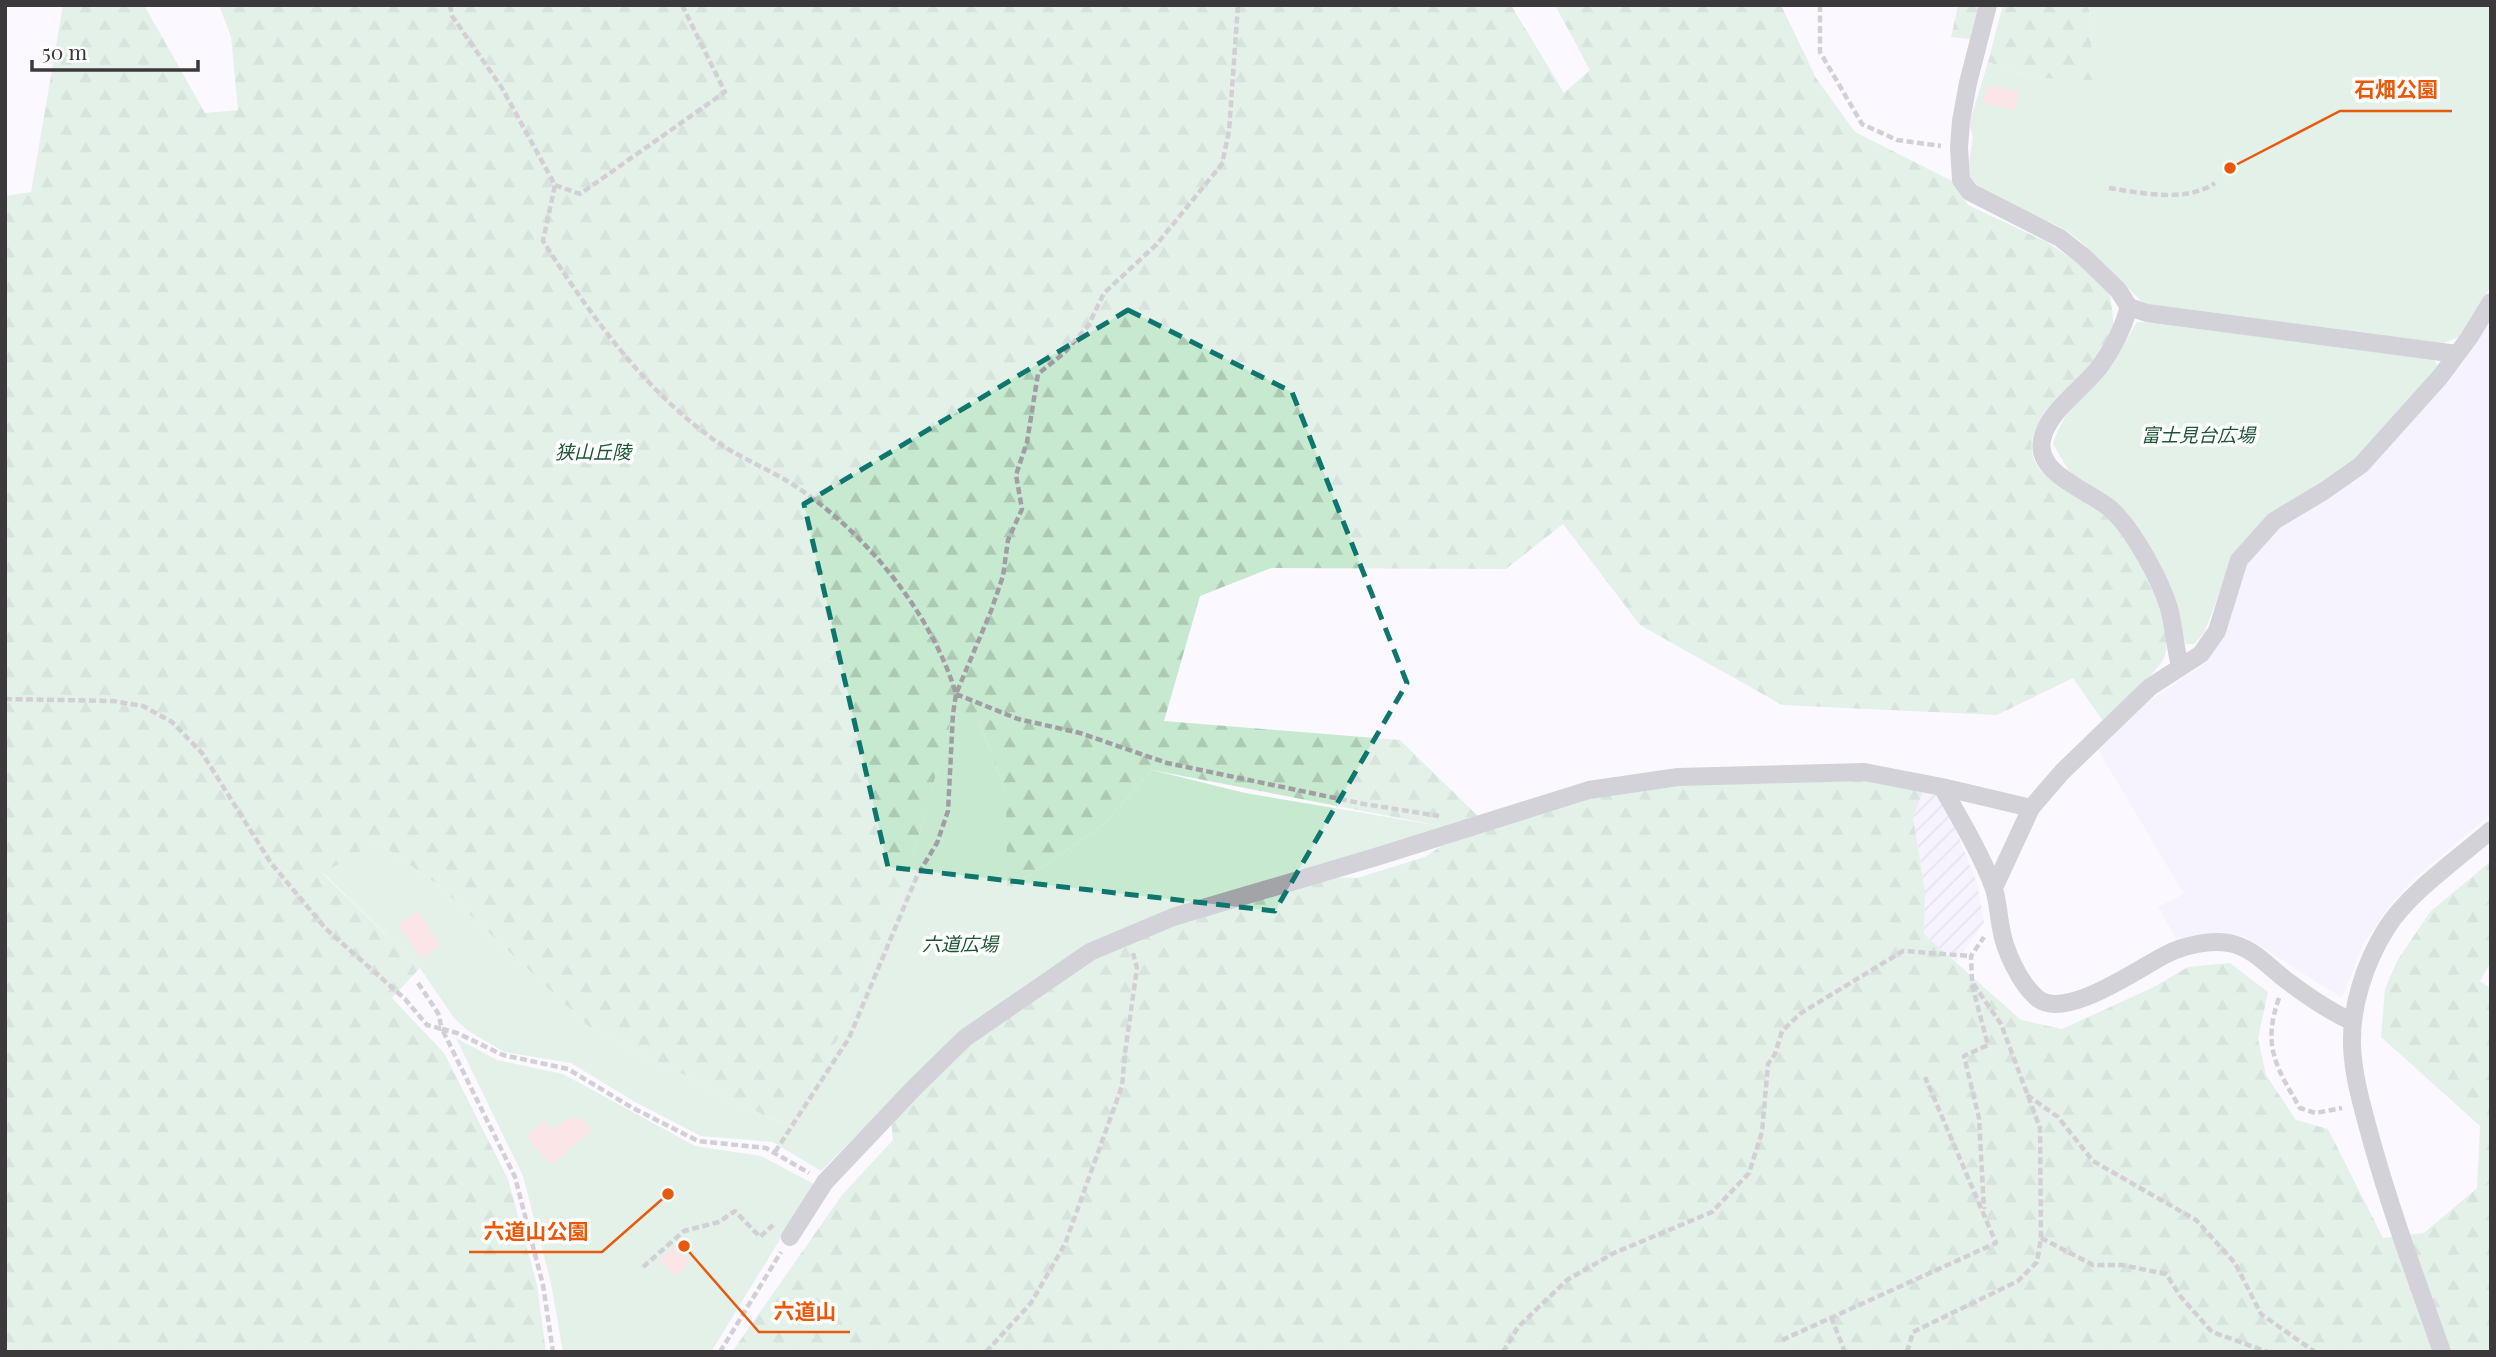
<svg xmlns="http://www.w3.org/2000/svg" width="2496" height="1357" viewBox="0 0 2496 1357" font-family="'Playfair Display','Noto Sans JP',serif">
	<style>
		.industrial { fill: url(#industrial-furrows) }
		.education { fill: #f0edff }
		.forest { fill: url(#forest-firs) }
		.park { fill: #c6e9cf }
		.building { fill: #fcceca }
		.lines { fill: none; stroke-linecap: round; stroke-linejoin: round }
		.path { stroke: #a19ea3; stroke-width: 4.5; stroke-dasharray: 7 3.5; stroke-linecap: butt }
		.minor { stroke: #a3a4a8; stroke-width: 18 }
		.marked { fill: none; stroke: #0f766e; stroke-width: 5; stroke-dasharray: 14 9; stroke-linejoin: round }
		.labels { text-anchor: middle; stroke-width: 7; stroke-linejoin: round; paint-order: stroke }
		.park-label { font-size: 19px; font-style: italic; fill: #1e5634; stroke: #fff }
		.leader { fill: none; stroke: #e8590c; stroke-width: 2.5 }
		.callout-dot { fill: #e8590c; stroke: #fff; stroke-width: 2.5 }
		.callout-label { font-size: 21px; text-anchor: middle; font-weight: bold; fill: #e8590c; stroke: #fff; stroke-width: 7; stroke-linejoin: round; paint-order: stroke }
	</style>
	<defs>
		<pattern id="industrial-furrows" width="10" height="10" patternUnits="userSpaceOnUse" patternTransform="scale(1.75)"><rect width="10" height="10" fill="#efedff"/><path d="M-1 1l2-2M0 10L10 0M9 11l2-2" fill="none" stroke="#ceccdb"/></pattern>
		<pattern id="forest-firs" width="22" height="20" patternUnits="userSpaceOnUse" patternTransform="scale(1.75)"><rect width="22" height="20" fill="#c6e9cf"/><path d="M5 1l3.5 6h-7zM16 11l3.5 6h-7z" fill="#abc9b3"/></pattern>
	</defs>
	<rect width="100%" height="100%" fill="#fcf8ff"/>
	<path class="industrial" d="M1924,789L1941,796L1946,805L1977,883L1984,922L1956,962L1924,934L1925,891L1913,816Z"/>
	<path class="education" d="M2491,314V814L2418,875L2389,906L2364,943L2342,998L2244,936L2209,934L2178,942L2158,907L2184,894L2097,748L2151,700L2206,663L2226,632L2246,566L2276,529L2340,491L2366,470L2462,364Z"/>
	<path class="forest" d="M63,5H144L205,113L238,110L231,37L219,5H1511L1564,93L1590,70L1555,5H1781L1816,78L1855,132L1952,181L1968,205L2047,242L2078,263L2110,294C2111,305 2115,321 2112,331C2100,373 2025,412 2032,452C2036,479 2069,489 2089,504C2096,509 2105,513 2111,520C2135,547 2180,623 2163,660C2157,672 2115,709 2103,721L2073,678L1997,715L1782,705L1640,625L1563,524L1506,569L1271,568L1200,596L1164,721L1400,740L1480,818L1446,827L1152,770L1102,826L1012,887L1006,886V792L980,724L953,715L904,888L838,1039L787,1123L771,1119L589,1027L438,885L377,842L323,874L420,968L392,998L444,1053L508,1179L537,1285L546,1352H5V196L31,192Z
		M1958,5H1979L1970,39L1951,37Z
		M2003,5H2088L2091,22L2093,81L2033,78L1988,62Z
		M1860,780L1924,789L1913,817L1925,891L1924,934L2021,1020L2062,1029L2154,987L2188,967L2230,963L2268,992L2258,1039L2266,1075L2296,1120L2328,1129L2383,1238L2424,1233L2477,1188L2480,1126L2381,1037L2385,989L2397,961L2430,912L2491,861V962L2480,981L2491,989V1352H732L842,1195L893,1140L891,1118L973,1041L1093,959L1175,923L1331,877L1357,878L1425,857L1441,846L1589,797L1676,784Z"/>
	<path class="park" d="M2088,5H2491V285L2474,317L2459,337L2443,343L2290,325L2275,321L2162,309L2143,303L2078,239L2062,228L1988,193L1967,177L1973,136L1969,124L1988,62L2033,78L2092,80L2091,22Z
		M2137,322L2162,323L2434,359L2438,367L2355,460L2270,515L2236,550L2204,633L2194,644H2186L2160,564L2120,508L2097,489L2070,473L2053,444C2063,409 2092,388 2114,360C2123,349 2129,334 2137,322Z
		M953,714L980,724L1006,792L1007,886L1012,887L1102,826L1152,770L1245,793L1446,827L1169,911L943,1049L821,1171L773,1142L701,1136L635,1102L571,1063L504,1052L467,1030L454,1018L420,968L323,873L377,842L438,885L589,1027L771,1119L786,1123L838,1039L904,888Z
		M456,1038L497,1060L563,1074L695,1146L761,1156L814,1184L711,1352H563L551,1283L523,1176Z"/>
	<path class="building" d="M1987,85L2019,91L2015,110L1983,104Z
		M418,911L441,946L421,958L398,924Z
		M574,1117L576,1120L581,1117L592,1130L551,1165L526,1136L544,1121L553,1130L563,1121Z
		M675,1246L690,1263L675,1277L659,1260Z"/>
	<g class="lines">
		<path class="path" d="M450,5L452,16L502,88L555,185L543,241C589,313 640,385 710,437C734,455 764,467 789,482C862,528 931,611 956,694
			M1820,5V52L1862,124L1897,140L1941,146
			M555,185L580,194L725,92L682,5
			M2109,188C2141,193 2186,203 2215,183
			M956,694L1018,719L1080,733L1167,763L1364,804L1439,816
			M5,699L113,701L143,706L172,722L202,753L271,863L326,929L405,999L427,1025L442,1029L515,1177L543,1285L553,1352
			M418,983L438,1013L442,1029L457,1033L503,1055L568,1069L631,1107L698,1141L766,1148L809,1173
			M1972,985L1988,1045L1964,1056L1979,1118L1984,1209
			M2279,998C2262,1046 2276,1067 2300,1108L2315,1113L2342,1108
			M2027,1095L2058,1117L2093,1161L2196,1220L2235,1263L2261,1314L2315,1352
			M775,1152L849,1038L917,876L937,843L948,811L953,714L956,694L991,611L1003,576L1008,540L1022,509L1016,475L1027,442L1038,374L1064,353L1088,326L1104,293L1156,245L1222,164L1229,131L1238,5
			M2041,1238L2093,1265H2122L2166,1274L2181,1297L2212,1332L2268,1352
			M643,1267L684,1231L719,1222L735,1211L760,1237L773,1225
			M1831,1317L1845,1352
			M1782,1340L1996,1243L1925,1077
			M720,1352L781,1252
			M986,1352L1031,1303L1065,1244L1122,1086L1125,1053L1137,968L1133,953
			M1503,1352L1518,1327L1567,1280L1614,1253L1712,1212L1749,1173L1762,1132L1768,1064L1775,1054L1782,1031L1801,1013L1903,951L1971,956
			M1907,1352L1913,1332L2018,1281L2037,1262L2041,1238L2040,1128L2001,1024L1972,982L1971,956L1984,937"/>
		<path class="minor" d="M1988,5L1968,83L1961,121L1959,147L1961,180L1970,192L2060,238L2084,257L2118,290L2129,307L2147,313L2457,354
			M2129,307C2123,328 2114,347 2101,365C2085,387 2047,412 2042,440C2035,475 2092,491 2113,511C2135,533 2160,579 2169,608C2174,627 2175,647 2180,666
			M1942,787L2031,808
			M1994,888L2031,808L2062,772L2150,687L2201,654L2217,631L2239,560L2274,521L2324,491L2361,465L2440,377L2469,338L2491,302
			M790,1237L825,1182L914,1088L965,1038L1090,952L1173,917L1379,856L1589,790L1678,777L1864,772L1942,787C1960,819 1980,852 1993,886C1998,899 1998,914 2001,928C2004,949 2020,984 2037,998C2065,1022 2140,967 2167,954C2185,945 2209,940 2229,943C2255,948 2270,969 2290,983C2310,998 2331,1012 2353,1022
			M2442,1352C2417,1281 2391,1211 2371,1139C2363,1109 2353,1077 2352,1045C2351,1005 2365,963 2386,929C2408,893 2459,858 2491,830"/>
	</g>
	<path d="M0 0H2496V1357H0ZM1128,310L1292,392L1407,683L1275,911L888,867L804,504Z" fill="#fcf8ff" fill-opacity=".55" fill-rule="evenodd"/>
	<path class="marked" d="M1128,310L1292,392L1407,683L1275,911L888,867L804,504Z"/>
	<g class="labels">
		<g class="park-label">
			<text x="2198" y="442">富士見台広場</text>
			<text x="593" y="459">狭山丘陵</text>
			<text x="960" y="951">六道広場</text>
		</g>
	</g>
	<path class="leader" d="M2230 168L2340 111H2452M668 1194L602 1252H469M684 1246L759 1332H850"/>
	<g class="callout-dot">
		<circle cx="2230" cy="168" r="7"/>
		<circle cx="668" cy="1194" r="7"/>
		<circle cx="684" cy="1246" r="7"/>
	</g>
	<g class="callout-label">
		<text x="2396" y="97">石畑公園</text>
		<text x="536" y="1239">六道山公園</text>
		<text x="805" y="1319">六道山</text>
	</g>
	<rect width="2496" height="1357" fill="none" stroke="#3b393c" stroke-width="14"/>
	<path d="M32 60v10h166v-10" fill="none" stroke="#3b393c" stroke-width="3.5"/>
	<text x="42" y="60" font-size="21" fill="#3b393c" stroke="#ffffff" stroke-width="5" paint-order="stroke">50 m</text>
</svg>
